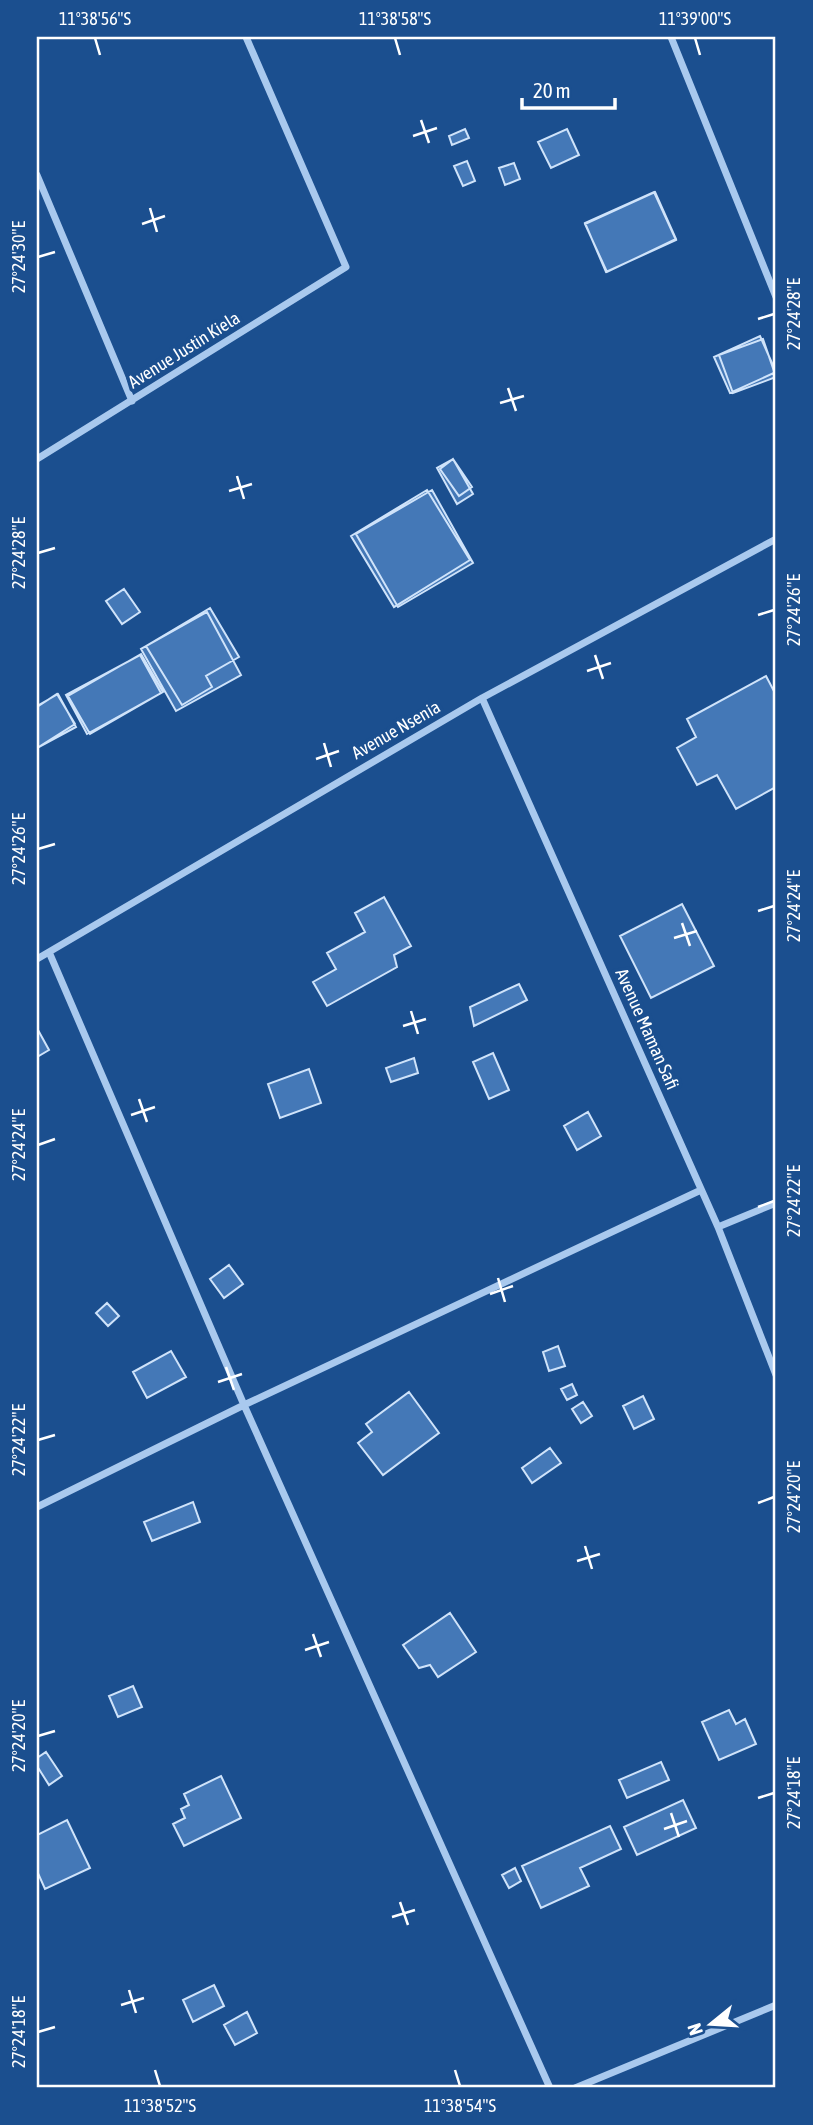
<svg xmlns="http://www.w3.org/2000/svg" width="813" height="2125" viewBox="0 0 813 2125" font-family="'Asap Condensed',sans-serif">
	<style>
		.building { fill: #4478b7; stroke: #cfe3fa; stroke-width: 2 }
		.lines { fill: none; stroke-linecap: round; stroke-linejoin: round }
		.minor { stroke: #a9c9ee; stroke-width: 7 }
		.ticks { fill: none; stroke: #fff; stroke-width: 2.5 }
		.labels { text-anchor: middle; stroke-width: 7; stroke-linejoin: round; paint-order: stroke }
		.street-label { font-size: 18px; fill: #fff; stroke: #1b4f8f }
		.neatline { fill: none; stroke: #fff; stroke-width: 2.5 }
		.ticks-label { font-size: 18px; text-anchor: middle; fill: #fff }
	</style>
	<rect width="100%" height="100%" fill="#1b4f8f"/>
	<path class="building" d="M465,129L469,138L452,145L449,136Z
		M567,129L579,155L551,168L538,142Z
		M467,161L475,181L463,186L454,166Z
		M514,163L520,179L505,185L499,168Z
		M654,192L676,240L606,272L585,223Z
		M655,192L676,239L607,272L585,224Z
		M760,336L776,372L730,393L714,357Z
		M763,339L776,377L733,393L719,355Z
		M453,459L472,487L459,496L440,469Z
		M453,459L473,494L457,504L437,468Z
		M427,490L470,560L394,607L351,536Z
		M432,490L473,563L398,607L356,534Z
		M124,589L140,612L122,624L106,601Z
		M210,608L239,657L206,676L212,687L182,705L146,646Z
		M207,612L241,675L176,711L141,649Z
		M141,654L163,692L90,734L68,696Z
		M140,655L161,693L87,734L66,695Z
		M766,676L776,695V787L736,809L717,775L697,785L677,748L696,737L687,719Z
		M57,694L75,724L37,748V707Z
		M58,694L76,727L37,748V706Z
		M384,897L411,946L394,955L397,967L327,1006L313,982L336,969L327,953L365,932L355,913Z
		M682,904L714,966L651,998L620,936Z
		M519,984L527,1000L474,1026L470,1007Z
		M38,1030L49,1050L37,1057V1031Z
		M493,1053L509,1090L489,1099L473,1062Z
		M414,1058L418,1073L391,1082L386,1068Z
		M309,1069L321,1103L280,1118L268,1084Z
		M588,1112L601,1136L577,1150L564,1126Z
		M229,1265L243,1284L224,1298L210,1279Z
		M107,1303L119,1316L108,1326L96,1313Z
		M558,1346L565,1366L549,1371L543,1352Z
		M171,1351L186,1377L147,1398L133,1372Z
		M572,1384L577,1395L567,1400L561,1389Z
		M409,1392L439,1433L383,1475L358,1443L372,1432L366,1424Z
		M643,1396L654,1419L634,1429L623,1406Z
		M583,1402L592,1416L581,1423L572,1409Z
		M550,1448L561,1463L532,1483L522,1468Z
		M193,1502L200,1522L152,1541L144,1522Z
		M450,1613L476,1652L438,1677L430,1665L419,1668L403,1645Z
		M133,1686L142,1707L118,1717L109,1696Z
		M729,1710L736,1724L745,1719L756,1744L719,1760L702,1722Z
		M46,1752L62,1776L49,1785L37,1766V1758Z
		M661,1762L669,1780L627,1798L619,1780Z
		M221,1776L241,1818L184,1846L173,1824L185,1818L181,1809L189,1805L184,1794Z
		M683,1800L696,1828L637,1855L624,1827Z
		M67,1820L90,1868L45,1889L37,1871V1835Z
		M610,1826L621,1849L580,1868L589,1886L541,1908L522,1866Z
		M515,1868L521,1881L509,1888L502,1875Z
		M214,1985L224,2006L193,2022L183,2000Z
		M247,2012L257,2033L235,2045L224,2025Z"/>
	<g class="lines">
		<path class="minor" d="M671,37L776,297
			M37,175L132,401
			M37,459L346,267L246,37
			M482,698L718,1227L776,1375
			M49,952L244,1405L550,2088
			M37,959L482,698L776,539
			M718,1227L776,1203
			M37,1507L244,1405L701,1190
			M575,2088L776,2005"/>
	</g>
	<path class="ticks" d="M95,38L100,55M395,38L400,55M695,38L700,55M421,120L429,143M413,136L437,128M150,208L157,232M142,224L165,216M38,257L55,252M758,319L774,314M508,388L516,411M500,403L524,396M237,476L244,499M229,491L252,484M38,553L55,548M758,615L774,610M595,655L603,679M587,671L611,663M324,743L331,767M316,759L339,751M38,849L55,844M758,911L774,906M682,923L690,946M674,938L697,931M411,1011L418,1034M403,1026L426,1019M139,1099L147,1122M131,1115L155,1107M38,1145L55,1139M758,1207L774,1201M498,1278L505,1302M490,1294L513,1286M226,1367L234,1390M218,1382L242,1374M38,1440L55,1435M758,1503L774,1497M585,1546L592,1569M577,1561L600,1554M313,1634L321,1657M305,1650L329,1642M38,1736L55,1731M758,1798L774,1793M671,1813L679,1837M664,1829L687,1821M400,1902L408,1925M392,1917L415,1910M129,1990L136,2013M121,2005L144,1998M38,2032L55,2027M155,2070L160,2086M455,2070L460,2086"/>
	<g class="labels">
		<g class="street-label">
			<text transform="translate(184 350) rotate(-32)" y="6">Avenue Justin Kiela</text>
			<text transform="translate(396 730) rotate(-30)" y="6">Avenue Nsenia</text>
			<text transform="translate(647 1029) rotate(66)" y="6">Avenue Maman Safi</text>
		</g>
	</g>
	<rect width="813" height="2125" fill="none" stroke="#1b4f8f" stroke-width="77"/>
	<g transform="translate(711 2024) rotate(252)" stroke="#1b4f8f" stroke-width="5" paint-order="stroke">
	<path d="M0-5L12 26L0 18L-12 26Z" fill="#ffffff"/>
	<text y="-10" font-size="19" font-weight="bold" text-anchor="middle" fill="#ffffff">N</text>
	</g>
	<path d="M522 98v10h93v-10" fill="none" stroke="#ffffff" stroke-width="3.5"/>
	<text x="533" y="98" font-size="21" fill="#ffffff" stroke="#1b4f8f" stroke-width="5" paint-order="stroke">20 m</text>
	<rect x="38" y="38" width="736" height="2048" class="neatline"/>
	<g class="ticks-label">
		<text x="95" y="25">11°38'56"S</text>
		<text x="395" y="25">11°38'58"S</text>
		<text x="695" y="25">11°39'00"S</text>
		<text transform="translate(19 257) rotate(-90)" y="6">27°24'30"E</text>
		<text transform="translate(794 314) rotate(-90)" y="6">27°24'28"E</text>
		<text transform="translate(19 553) rotate(-90)" y="6">27°24'28"E</text>
		<text transform="translate(794 610) rotate(-90)" y="6">27°24'26"E</text>
		<text transform="translate(19 849) rotate(-90)" y="6">27°24'26"E</text>
		<text transform="translate(794 906) rotate(-90)" y="6">27°24'24"E</text>
		<text transform="translate(19 1145) rotate(-90)" y="6">27°24'24"E</text>
		<text transform="translate(794 1201) rotate(-90)" y="6">27°24'22"E</text>
		<text transform="translate(19 1440) rotate(-90)" y="6">27°24'22"E</text>
		<text transform="translate(794 1497) rotate(-90)" y="6">27°24'20"E</text>
		<text transform="translate(19 1736) rotate(-90)" y="6">27°24'20"E</text>
		<text transform="translate(794 1793) rotate(-90)" y="6">27°24'18"E</text>
		<text transform="translate(19 2032) rotate(-90)" y="6">27°24'18"E</text>
		<text x="160" y="2112">11°38'52"S</text>
		<text x="460" y="2112">11°38'54"S</text>
	</g>
</svg>
